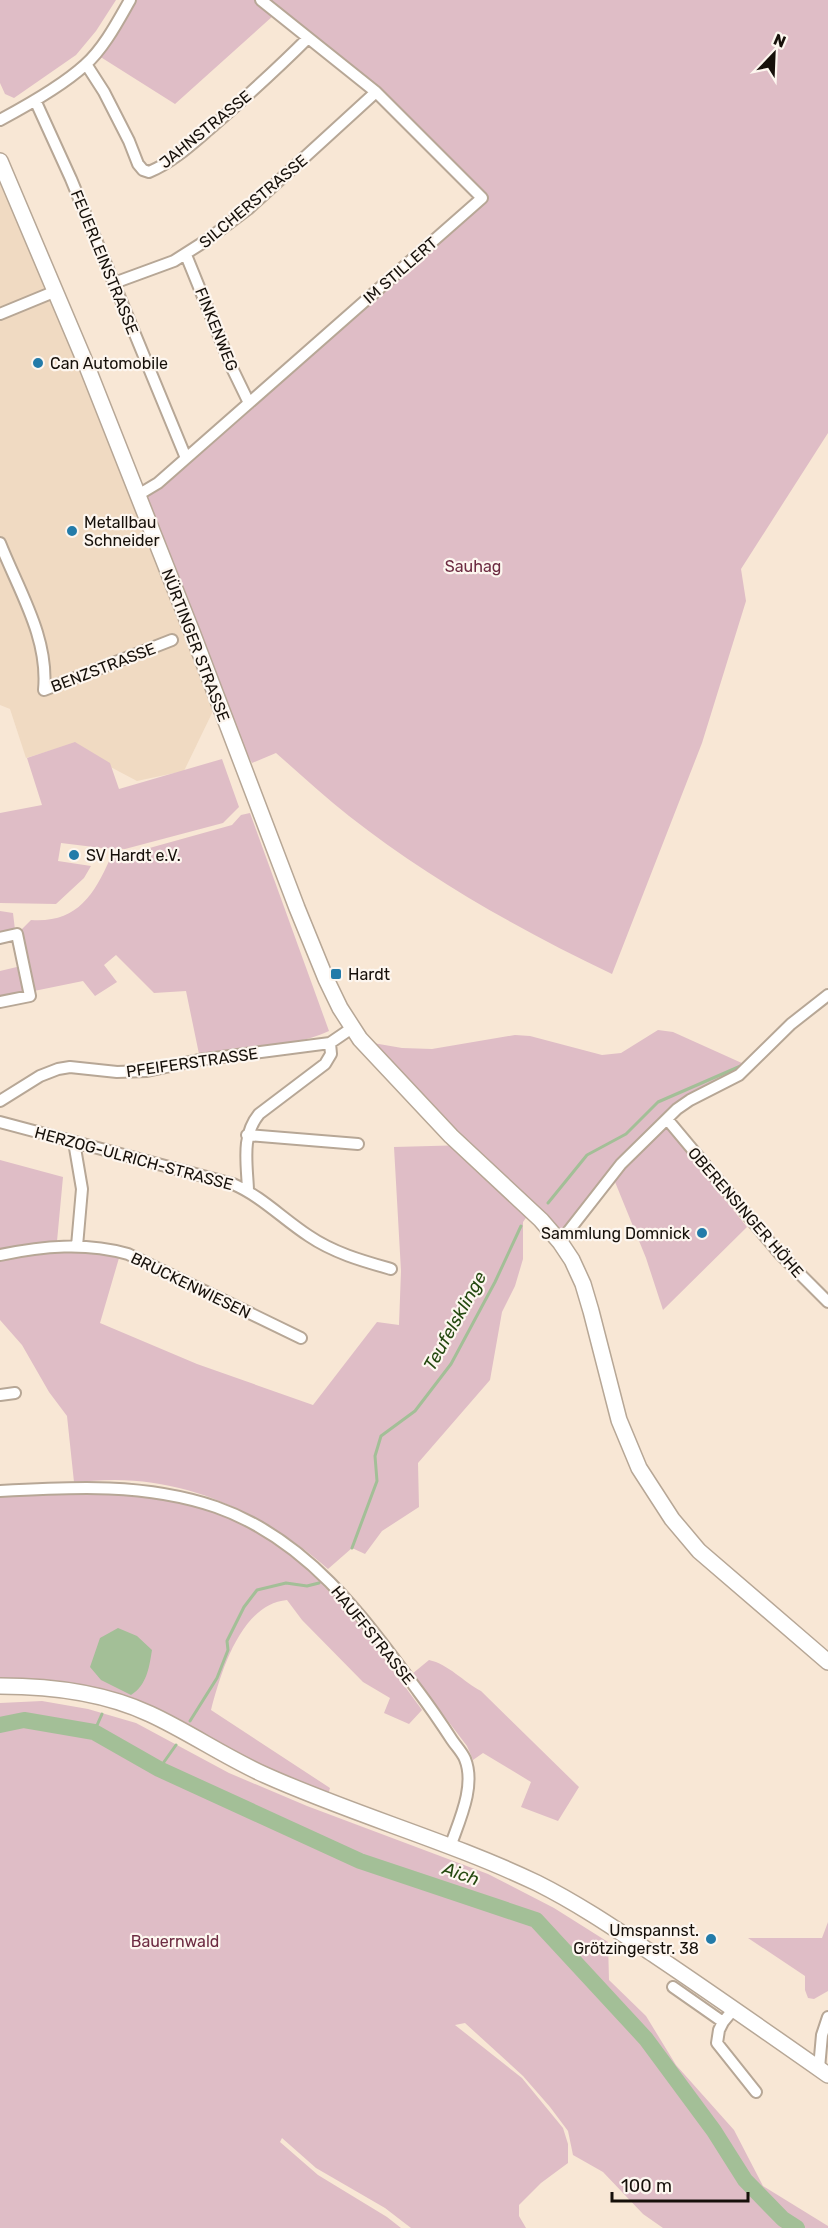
<svg xmlns="http://www.w3.org/2000/svg" width="828" height="2228" viewBox="0 0 828 2228" font-family="Rubik,sans-serif">
	<style>
		.built { fill: #f0dac2 }
		.green { fill: #dfbdc6 }
		.water { fill: #a3bf97 }
		.lines { fill: none; stroke-linecap: round; stroke-linejoin: round }
		.stream { stroke: #a3bf97; stroke-width: 3 }
		.river { stroke: #a3bf97; stroke-width: 16 }
		.minor-casing { stroke: #b7a796; stroke-width: 14 }
		.secondary-casing { stroke: #b7a796; stroke-width: 18 }
		.minor { stroke: #fff; stroke-width: 10 }
		.secondary { stroke: #fff; stroke-width: 15 }
		.poi-dot { fill: #237ba9; stroke: #fdf6ef; stroke-width: 2 }
		.labels { text-anchor: middle; stroke-width: 4.5; stroke-linejoin: round; paint-order: stroke }
		.street-label { font-size: 16px; fill: #16100a; stroke: #fdf6ef }
		.poi-label { font-size: 16px; fill: #16100a; stroke: #fdf6ef; text-anchor: start }
		.park-label { font-size: 16px; fill: #6d2c42; stroke: #fdf6ef }
		.water-label { font-size: 18px; font-style: italic; fill: #254910; stroke: #fdf6ef }
	</style>
	<rect width="100%" height="100%" fill="#f8e7d5"/>
	<path class="built" d="M0,161L216,696L213,711L184,771L137,781L69,745L26,758L10,709L0,705Z"/>
	<path class="green" d="M0,0H116L96,31L76,55L14,98L5,94L0,83Z
		M136,0H255L274,15L175,104L99,56Z
		M261,0H828V433L741,569L746,601L702,743L612,974C520,930 429,879 349,816C324,796 300,774 276,753L252,763L216,696L144,492L482,198L403,118Z
		M75,742L110,763L119,789L222,759L239,807L223,823L125,849L102,848L61,843L58,861L91,866L84,878L56,904L0,903V813L42,805L27,758Z
		M250,813L329,1031C292,1048 239,1049 199,1054L186,991L154,993L116,955L104,965L117,982L95,996L83,981L34,991L22,929L31,920C76,923 93,897 110,859L232,825L241,815Z
		M0,911L13,913L15,930L0,933Z
		M21,966L24,989L21,993L0,998V971Z
		M658,1030L673,1032L744,1064L746,1067L665,1118L561,1232L535,1205L523,1222V1259L515,1286L502,1312L490,1380L418,1463L419,1507L382,1531L365,1554L352,1548L328,1569C270,1518 195,1480 115,1480C101,1480 87,1481 74,1482L67,1416L49,1392L22,1345L0,1320V1160L63,1177L56,1252H87L119,1258L100,1323L197,1364L313,1405L377,1322L399,1325L401,1271L394,1147L468,1145L373,1043L402,1048L432,1049L515,1035L530,1036L602,1055L621,1053Z
		M667,1127L747,1227L663,1310L646,1258L613,1177Z
		M83,1493L140,1495L175,1500L214,1512L252,1528L287,1550L352,1614L422,1710L409,1724L384,1713L390,1698L363,1682L302,1620L287,1600C241,1604 221,1672 211,1710L330,1788L328,1795L288,1780L155,1711L0,1682V1497Z
		M429,1660C448,1664 464,1682 481,1691L579,1787L558,1821L521,1807L531,1782L483,1753L473,1760L467,1746L412,1674Z
		M42,1701L88,1709L136,1723L229,1773L307,1806L488,1874L554,1908L608,1942L609,1980L646,2016L676,2065L734,2130L763,2186L828,2226V2228H663L643,2214L603,2172L573,2155L568,2131L550,2107L523,2076L465,2023L455,2025L522,2078L563,2128L568,2144V2163L541,2183L519,2205V2216L526,2228H411L385,2208L316,2168L282,2138L280,2142L318,2175L387,2217L401,2228H0V1703Z
		M828,1922V1991L814,1999L808,1998L805,1990V1976L748,1938H822Z"/>
	<path class="water" d="M118,1628L137,1636L152,1650C149,1668 147,1685 131,1695L101,1680L90,1667L100,1638Z"/>
	<g class="lines">
		<path class="stream" d="M548,1203L587,1155L626,1134L658,1102L743,1065
			M352,1548L377,1481L375,1456L381,1436L415,1411L451,1364L495,1282L521,1226
			M190,1721L217,1678L228,1650L227,1641L244,1607L257,1590L286,1583L307,1586L319,1583
			M94,1732L102,1714
			M159,1769L176,1745"/>
		<path class="river" d="M0,1725L24,1720L94,1732L159,1769L360,1861L536,1920L646,2039L714,2131L745,2180L783,2219L797,2228"/>
		<defs>
			<path id="minor" d="M86,64L104,92L129,141L138,164L143,170L149,172C173,162 193,143 213,126C246,97 278,68 308,38
				M35,100L71,179L186,458
				M0,120C28,105 62,86 85,65C104,48 118,21 130,0
				M186,255L232,368L249,403
				M114,283L174,261L207,240L248,209L376,92
				M0,314L56,291
				M138,495L158,483L482,198L376,92L261,0
				M0,543C19,591 49,638 44,690L172,640
				M0,938L17,934L30,996L0,1002
				M0,1101L40,1076L58,1069L70,1067L117,1072L147,1071L199,1060L330,1043L352,1028
				M667,1119L779,1253L828,1302
				M0,1122L233,1184C261,1196 283,1219 309,1236C334,1253 363,1261 391,1269
				M247,1135L358,1144
				M74,1142L82,1189L77,1246
				M248,1190C247,1163 241,1136 259,1114L325,1064L331,1054L330,1043
				M560,1242L621,1164L677,1109L690,1100L739,1075L791,1024L828,995
				M0,1255C43,1246 85,1242 128,1254L301,1338
				M0,1395L15,1393
				M0,1491C73,1487 146,1483 216,1507C307,1539 363,1616 418,1691C430,1707 441,1723 452,1740C456,1746 462,1752 465,1759C476,1786 459,1821 450,1847
				M673,1987L723,2022L733,2010
				M723,2022L719,2030L717,2043L756,2092
				M819,2068L822,2035L828,2017"/>
			<path id="secondary" d="M0,161L86,364L192,632L297,908L326,979L340,1008L360,1039L451,1136L541,1220L560,1242L572,1260L583,1284L591,1311L619,1420L639,1468L672,1519L699,1551L828,1662
				M0,1686C51,1686 103,1692 150,1714C189,1732 225,1757 265,1775C354,1815 449,1841 537,1883C579,1904 617,1930 656,1956C714,1995 771,2035 828,2075"/>
		</defs>
		<use href="#minor" class="minor-casing"/>
		<use href="#secondary" class="secondary-casing"/>
		<use href="#minor" class="minor"/>
		<use href="#secondary" class="secondary"/>
	</g>
	<g class="poi-dot">
		<circle cx="38" cy="363" r="6"/>
		<circle cx="72" cy="531" r="6"/>
		<circle cx="74" cy="855" r="6"/>
		<rect x="330" y="968" width="12" height="12" rx="3"/>
		<circle cx="702" cy="1233" r="6"/>
		<circle cx="711" cy="1939" r="6"/>
	</g>
	<g class="labels">
		<g class="street-label">
			<text transform="translate(205 129) rotate(-39)" y="6">JAHNSTRASSE</text>
			<text transform="translate(253 201) rotate(-40)" y="6">SILCHERSTRASSE</text>
			<text transform="translate(105 262) rotate(68)" y="6">FEUERLEINSTRASSE</text>
			<text transform="translate(400 270) rotate(-41)" y="6">IM STILLERT</text>
			<text transform="translate(217 329) rotate(68)" y="6">FINKENWEG</text>
			<text transform="translate(196 645) rotate(69)" y="6">NÜRTINGER STRASSE</text>
			<text transform="translate(103 667) rotate(-21)" y="6">BENZSTRASSE</text>
			<text transform="translate(192 1062) rotate(-8)" y="6">PFEIFERSTRASSE</text>
			<text transform="translate(134 1158) rotate(15)" y="6">HERZOG-ULRICH-STRASSE</text>
			<text transform="translate(746 1212) rotate(49)" y="6">OBERENSINGER HÖHE</text>
			<text transform="translate(191 1285) rotate(26)" y="6">BRUCKENWIESEN</text>
			<text transform="translate(373 1635) rotate(51)" y="6">HAUFFSTRASSE</text>
		</g>
		<g class="poi-label">
			<text x="50" y="369">Can Automobile</text>
			<text x="84" y="528">Metallbau<tspan x="84" dy="18">Schneider</tspan></text>
			<text x="86" y="861">SV Hardt e.V.</text>
			<text x="348" y="980">Hardt</text>
			<text x="690" y="1239" text-anchor="end">Sammlung Domnick</text>
			<text x="699" y="1936" text-anchor="end">Umspannst.<tspan x="699" dy="18">Grötzingerstr. 38</tspan></text>
		</g>
		<g class="park-label">
			<text x="473" y="572">Sauhag</text>
			<text x="175" y="1947">Bauernwald</text>
		</g>
		<g class="water-label">
			<text transform="translate(455 1321) rotate(-61)" y="6">Teufelsklinge</text>
			<text transform="translate(461 1874) rotate(19)" y="6">Aich</text>
		</g>
	</g>
	<g transform="translate(774 54) rotate(23)" stroke="#fdf6ef" stroke-width="4.5" paint-order="stroke">
	<path d="M0-4.5L10 22L0 15L-10 22Z" fill="#16100a"/>
	<text y="-9" font-size="16" font-weight="bold" text-anchor="middle" fill="#16100a">N</text>
	</g>
	<path d="M612 2192v9h136v-9" fill="none" stroke="#16100a" stroke-width="3"/>
	<text x="621" y="2192" font-size="18" fill="#16100a" stroke="#fdf6ef" stroke-width="4.5" paint-order="stroke">100 m</text>
</svg>
